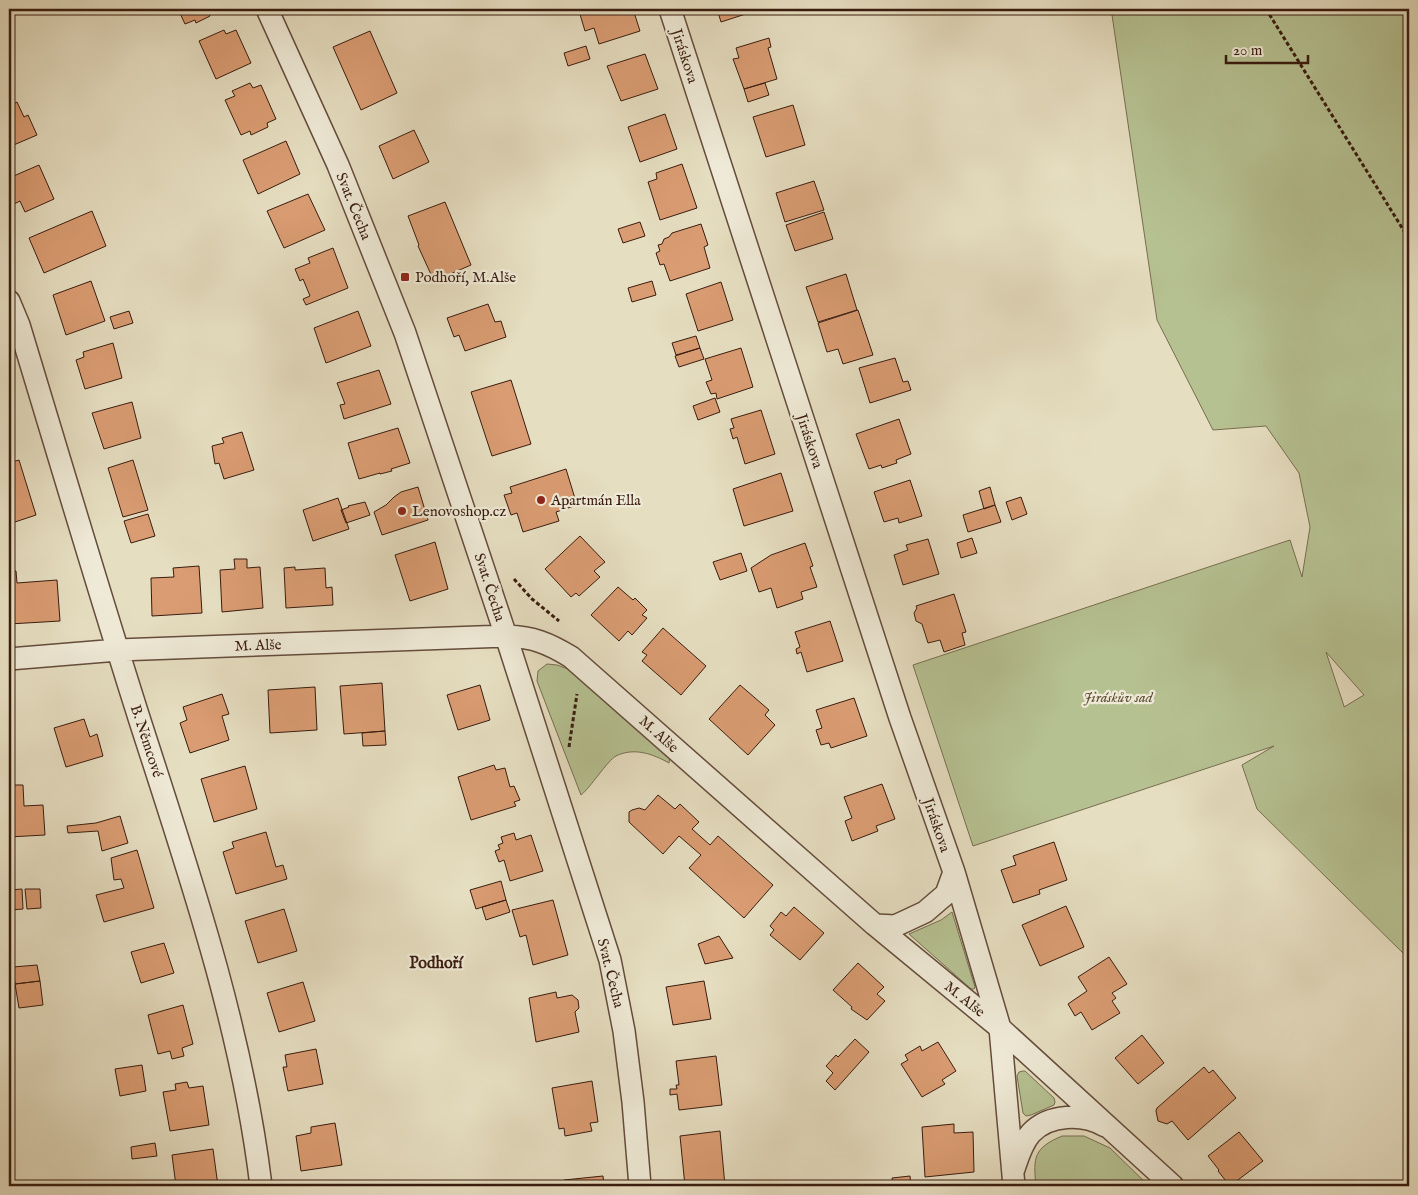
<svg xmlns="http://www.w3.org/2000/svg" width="1418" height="1195" viewBox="0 0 1418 1195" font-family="'IM FELL English',serif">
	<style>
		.green { fill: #b6c192; stroke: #786e50; fill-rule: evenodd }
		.building { fill: #da9c72; stroke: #391c0f }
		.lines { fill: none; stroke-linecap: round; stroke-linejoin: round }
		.street-casing { stroke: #644c3c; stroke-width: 24 }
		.path { stroke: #391c0f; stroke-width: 3; stroke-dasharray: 4 2.5; stroke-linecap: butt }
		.street { stroke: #efead7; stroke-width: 21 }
		.poi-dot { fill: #8f2418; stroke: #efead7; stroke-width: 2 }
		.labels { text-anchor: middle; stroke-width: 4.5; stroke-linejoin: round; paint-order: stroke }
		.street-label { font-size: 15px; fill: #391c0f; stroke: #efead7 }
		.poi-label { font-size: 15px; fill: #391c0f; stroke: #efead7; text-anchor: start }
		.park-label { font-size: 15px; font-style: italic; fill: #5e4e36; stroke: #efead7 }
		.neighbourhood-label { font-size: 16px; font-weight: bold; fill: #391c0f; stroke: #efead7 }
	</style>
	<rect width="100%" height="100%" fill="#e6dec1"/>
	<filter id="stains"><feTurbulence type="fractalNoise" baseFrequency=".004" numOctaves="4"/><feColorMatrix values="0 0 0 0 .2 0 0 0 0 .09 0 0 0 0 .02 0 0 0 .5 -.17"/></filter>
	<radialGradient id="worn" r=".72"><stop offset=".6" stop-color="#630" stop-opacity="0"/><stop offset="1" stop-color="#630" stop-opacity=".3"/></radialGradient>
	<path class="green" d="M1110,9H1409V959L1257,809L1242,765L1274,746L973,846L913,665L1290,540L1302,577L1310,527L1299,473L1266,426L1213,430L1157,320L1112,15ZM1326,652L1364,695L1344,707V706Z
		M547,664L557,665L568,669L670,756L669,763C653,754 634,747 616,756C607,761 591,787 581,795L537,681L538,671Z
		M952,912L975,987L974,989H971L909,934L941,920Z
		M1023,1071H1025L1054,1098L1055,1102L1054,1105L1031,1115L1026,1116L1023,1113L1017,1076L1019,1072Z
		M1062,1136H1084L1110,1148L1149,1186H1036C1033,1157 1034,1148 1062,1136Z"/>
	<path class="building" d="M178,9H219L209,13L210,16L196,23L195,20L185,24Z
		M315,9H334L324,14L322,9L316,12Z
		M586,9H633L640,31L599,44L594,28L585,31L579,11Z
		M717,9H761L721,22Z
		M224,30L226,34L236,30L251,63L216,79L199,41Z
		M370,31L397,93L361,110L333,47Z
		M769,38L771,47L768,48L777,79L744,89L733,59L739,58L736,48Z
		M586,46L590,59L568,66L564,53Z
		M645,54L658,89L621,101L607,66Z
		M250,83L253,88L261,85L276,119L267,123L268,127L251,135L250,131L241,135L225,100L235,96L232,91Z
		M765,83L769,95L748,102L744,89Z
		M17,102L24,117L28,115L37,135L9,147V106Z
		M793,105L805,145L766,157L753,117Z
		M665,114L677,149L640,162L628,127Z
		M414,130L429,162L393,179L379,146Z
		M286,141L300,174L258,194L243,160Z
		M682,164L697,208L660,220L648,182L657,179L656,173Z
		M39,165L54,199L25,212L20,201L14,204L9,191V178Z
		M814,181L824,210L785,222L776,193Z
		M308,194L325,230L284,248L267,211Z
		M445,202L471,265L434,281L418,246L419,245L408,216Z
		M92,211L106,246L44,273L29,238Z
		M824,212L833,239L795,251L786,225Z
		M640,222L645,236L623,243L618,229Z
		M701,224L708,245L704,247L710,268L670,281L664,264L660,265L656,253L660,251L658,245L662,244L664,239L669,237L672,233Z
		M333,248L348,288L306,305L303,299L310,296L303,279L300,281L295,269L310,263L308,258Z
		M846,274L857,310L818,322L806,287Z
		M91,281L105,321L66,335L53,295Z
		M652,281L656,295L632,302L628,288Z
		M721,282L733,320L698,331L686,294Z
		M488,304L495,322L501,321L506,337L465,351L459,335L454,337L447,318Z
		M858,310L873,355L843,364L838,349L827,352L818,323Z
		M129,311L133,323L114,329L110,317Z
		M358,311L371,346L326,363L314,328Z
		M696,336L700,348L676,355L672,343Z
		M113,343L122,378L85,389L76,360L84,357L83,352Z
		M700,348L704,359L679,367L675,356Z
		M741,348L753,387L717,399L716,393L711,394L706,382L712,380L705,359Z
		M895,358L903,382L908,381L911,390L870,403L859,368Z
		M379,370L391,404L344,419L340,405L345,404L337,383Z
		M511,380L531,444L492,456L471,392Z
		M715,398L720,412L698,420L693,406Z
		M132,402L141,438L104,449L92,413Z
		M761,410L775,454L745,464L737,437L733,439L730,429L734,428L731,419Z
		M899,419L911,454L896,460L897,463L882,468L881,465L869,469L856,434Z
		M398,428L410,463L391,469L392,471L380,474V473L359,479L348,443Z
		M242,432L254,470L224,479L219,463L215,464L212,446L224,443L222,438Z
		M19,460L36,515L9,524V463Z
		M133,460L148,510L123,517L108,468Z
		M566,469L577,505L556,512L559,521L523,532L517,513L511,515L504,495L512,493L510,487Z
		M781,473L793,511L744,526L733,489Z
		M910,480L922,516L899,523L898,518L884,522L874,492Z
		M418,487L428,520L382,535L374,512L386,505L394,497L401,492Z
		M990,487L995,505L984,509L979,491Z
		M1021,497L1027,514L1012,520L1006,502Z
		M338,498L349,529L313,541L303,510Z
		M365,502L370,515L346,523L341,510L349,507L348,506Z
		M995,505L1001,522L968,532L963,515Z
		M148,514L155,536L131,543L124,521Z
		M580,536L605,562L594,571L600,577L579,596L576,593L571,597L545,569Z
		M972,538L977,553L961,558L957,543Z
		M928,539L939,574L903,585L894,555L908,550L906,545Z
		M435,542L448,589L410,601L395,555Z
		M805,543L813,566L810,567L817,587L801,592L803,599L777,608L771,588L759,592L751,568L771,555Z
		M741,553L747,571L720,580L713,562Z
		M234,559H247V568L260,567L263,608L222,612L220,570L235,569Z
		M199,566L202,613L152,616L151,578L174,577L173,568Z
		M295,567V570L325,568L326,588L332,587L333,605L286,608L284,568Z
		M9,571H16L17,583L57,580L60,621L9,624Z
		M618,587L633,600L635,598L647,610L642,615L647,618L632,635L628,631L619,641L591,615Z
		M954,594L966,632L962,633L965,645L944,652L940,640L928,643L922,624L916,621L914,613L917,608L916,606Z
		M830,621L843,661L807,672L801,652L797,654L796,649L800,647L795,632Z
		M663,628L706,666L681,695L642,661L647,655L642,652Z
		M382,683L385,731L344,734L340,686Z
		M480,685L490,720L458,730L447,695Z
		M740,685L769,710L765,715L775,725L748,755L709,719Z
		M315,687L317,730L270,733L268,690Z
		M222,694L229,714L222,716L229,740L190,753L180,723L187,720L183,707Z
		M854,698L867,736L831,748L829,743L821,745L816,730L822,728L816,710Z
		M84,719L90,737L97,734L103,756L66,767L54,728Z
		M385,731L386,745L363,746L362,733Z
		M494,765L496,770L505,768L510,787L514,786L520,800L514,802L516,806L471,820L458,777Z
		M245,766L257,809L214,822L201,779Z
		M882,784L895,819L876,826L878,831L852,841L845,821L852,818L844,797Z
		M9,785H23L24,806L43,805L45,835L9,837Z
		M658,795L675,809L680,804L699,822L692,829L710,845L718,836L773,885L744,918L689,868L701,855L679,836L663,854L629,822V812L632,810L639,808L645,810Z
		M120,816L128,843L102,851L98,831L68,833L67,826L96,823Z
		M266,832L276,867L283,865L287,879L236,894L223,852L234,848L232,842Z
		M514,833L516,840L531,835L543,871L510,881L504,860L499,862L495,851L500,849L498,845L503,843L501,837Z
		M1054,842L1067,880L1039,890L1040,894L1013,903L1001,870L1016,865L1013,856Z
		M137,850L154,908L104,922L96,895L124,888L121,879L114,880L111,858Z
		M501,881L506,900L476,909L470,890Z
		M22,889L23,909L9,910V890Z
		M25,889H40L41,908L27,909Z
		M506,900L510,912L486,920L482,907Z
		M553,900L568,955L533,965L526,935L520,937L512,910Z
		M1066,906L1084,947L1040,966L1022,925Z
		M794,907L824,933L800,960L770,935L774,930L770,926L781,912L786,916Z
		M284,909L297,951L258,963L245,921Z
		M719,936L733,958L705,964L698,944Z
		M164,943L174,973L141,983L131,952Z
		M1109,957L1127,984L1112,993L1116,998L1112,1001L1120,1013L1092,1030L1081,1012L1075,1016L1068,1004L1087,991L1078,977Z
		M858,963L884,987L877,994L885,1001L867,1020L851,1009L852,1007L833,990Z
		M37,965L40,981L15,984L13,967Z
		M40,981L43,1005L19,1008L15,984Z
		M704,981L711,1019L673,1025L666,987Z
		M303,982L315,1021L279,1032L267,993Z
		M556,992L557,998L572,995L578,1000L579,1008L575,1012L579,1032L536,1042L529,998Z
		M183,1005L193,1044L182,1048L184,1056L172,1059L170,1051L158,1054L148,1015Z
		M1142,1035L1164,1063L1138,1084L1115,1058Z
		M855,1039L869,1052L835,1090L826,1081L833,1073L826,1066L836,1055L838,1057Z
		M938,1042L956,1071L942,1080L945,1084L922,1097L901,1064L908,1060L905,1055L920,1046L922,1051Z
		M316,1049L323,1084L288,1091L283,1067H287L285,1055Z
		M716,1056L722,1105L679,1110L677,1094L670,1095V1089H677L676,1085H679L676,1061Z
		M142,1065L146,1091L120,1096L115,1069Z
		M1204,1067L1209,1073L1213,1070L1236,1098L1188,1140L1172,1121L1167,1124L1158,1121L1156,1111L1157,1108Z
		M592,1081L598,1122L590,1123L592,1131L565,1136L564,1128L559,1129L552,1088Z
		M187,1082L189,1088L203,1086L209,1125L170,1131L163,1092L176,1090L175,1084Z
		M335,1123L342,1165L301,1171L296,1136L311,1133V1127Z
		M954,1124V1133L973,1132L974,1172L925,1177L922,1127Z
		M720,1131L725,1186H685L680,1136Z
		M1239,1132L1263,1161L1230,1186L1218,1171L1219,1170L1208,1156Z
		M155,1143L157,1156L132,1159L131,1147Z
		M213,1149L218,1186H176L172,1155Z
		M603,1176L604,1186H565L564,1180Z
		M910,1176L911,1186H893L892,1178Z
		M1288,1181L1292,1186H1280Z"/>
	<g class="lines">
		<defs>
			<path id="street" d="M267,9L338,165L405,333L506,636L610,960L624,1031L633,1102L640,1186
				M670,9L900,718L954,872L1000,1028L1014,1186
				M9,301L19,325C59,457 98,589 140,721C189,873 242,1027 261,1186
				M9,659L118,650L506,636C533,637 548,643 571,657L875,925L1000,1028L1173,1186
				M875,925L895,926L925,912L946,894L954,872
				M1014,1169C1018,1157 1022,1143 1031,1133C1049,1114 1083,1113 1105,1126"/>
		</defs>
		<use href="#street" class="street-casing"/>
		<path class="path" d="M1266,9L1409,239
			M514,579L532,599L559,621
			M569,747L577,694"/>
		<use href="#street" class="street"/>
	</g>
	<g class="poi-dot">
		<rect x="400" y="272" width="10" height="10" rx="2.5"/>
		<circle cx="541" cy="500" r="5"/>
		<circle cx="402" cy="511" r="5"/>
	</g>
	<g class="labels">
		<g class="street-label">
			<text transform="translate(685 56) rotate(72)" y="5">Jiráskova</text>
			<text transform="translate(354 206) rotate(68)" y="5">Svat. Čecha</text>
			<text transform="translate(810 441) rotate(72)" y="5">Jiráskova</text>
			<text transform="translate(490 587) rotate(72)" y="5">Svat. Čecha</text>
			<text transform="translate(258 645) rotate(-2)" y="5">M. Alše</text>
			<text transform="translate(659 734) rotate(42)" y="5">M. Alše</text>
			<text transform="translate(147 741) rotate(72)" y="5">B. Němcové</text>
			<text transform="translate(937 825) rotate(71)" y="5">Jiráskova</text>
			<text transform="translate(611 973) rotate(76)" y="5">Svat. Čecha</text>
			<text transform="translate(965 999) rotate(39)" y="5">M. Alše</text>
		</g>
		<g class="poi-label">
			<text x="415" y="282">Podhoří, M.Alše</text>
			<text x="551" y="505">Apartmán Ella</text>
			<text x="412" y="516">Lenovoshop.cz</text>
		</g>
		<g class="park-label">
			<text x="1118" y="702">Jiráskův sad</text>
		</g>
		<g class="neighbourhood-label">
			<text x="436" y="968">Podhoří</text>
		</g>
	</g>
	<rect width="1418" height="1195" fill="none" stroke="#e6dec1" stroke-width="30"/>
	<rect x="10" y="10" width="1398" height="1175" fill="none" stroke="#391c0f" stroke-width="2.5"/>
	<rect x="15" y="15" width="1388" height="1165" fill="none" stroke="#391c0f"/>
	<path d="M1226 55v8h82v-8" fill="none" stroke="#391c0f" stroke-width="2.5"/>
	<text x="1233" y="55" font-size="15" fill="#391c0f" stroke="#efead7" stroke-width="4" paint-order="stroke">20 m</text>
	<rect width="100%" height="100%" filter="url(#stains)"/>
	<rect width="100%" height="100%" fill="url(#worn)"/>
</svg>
